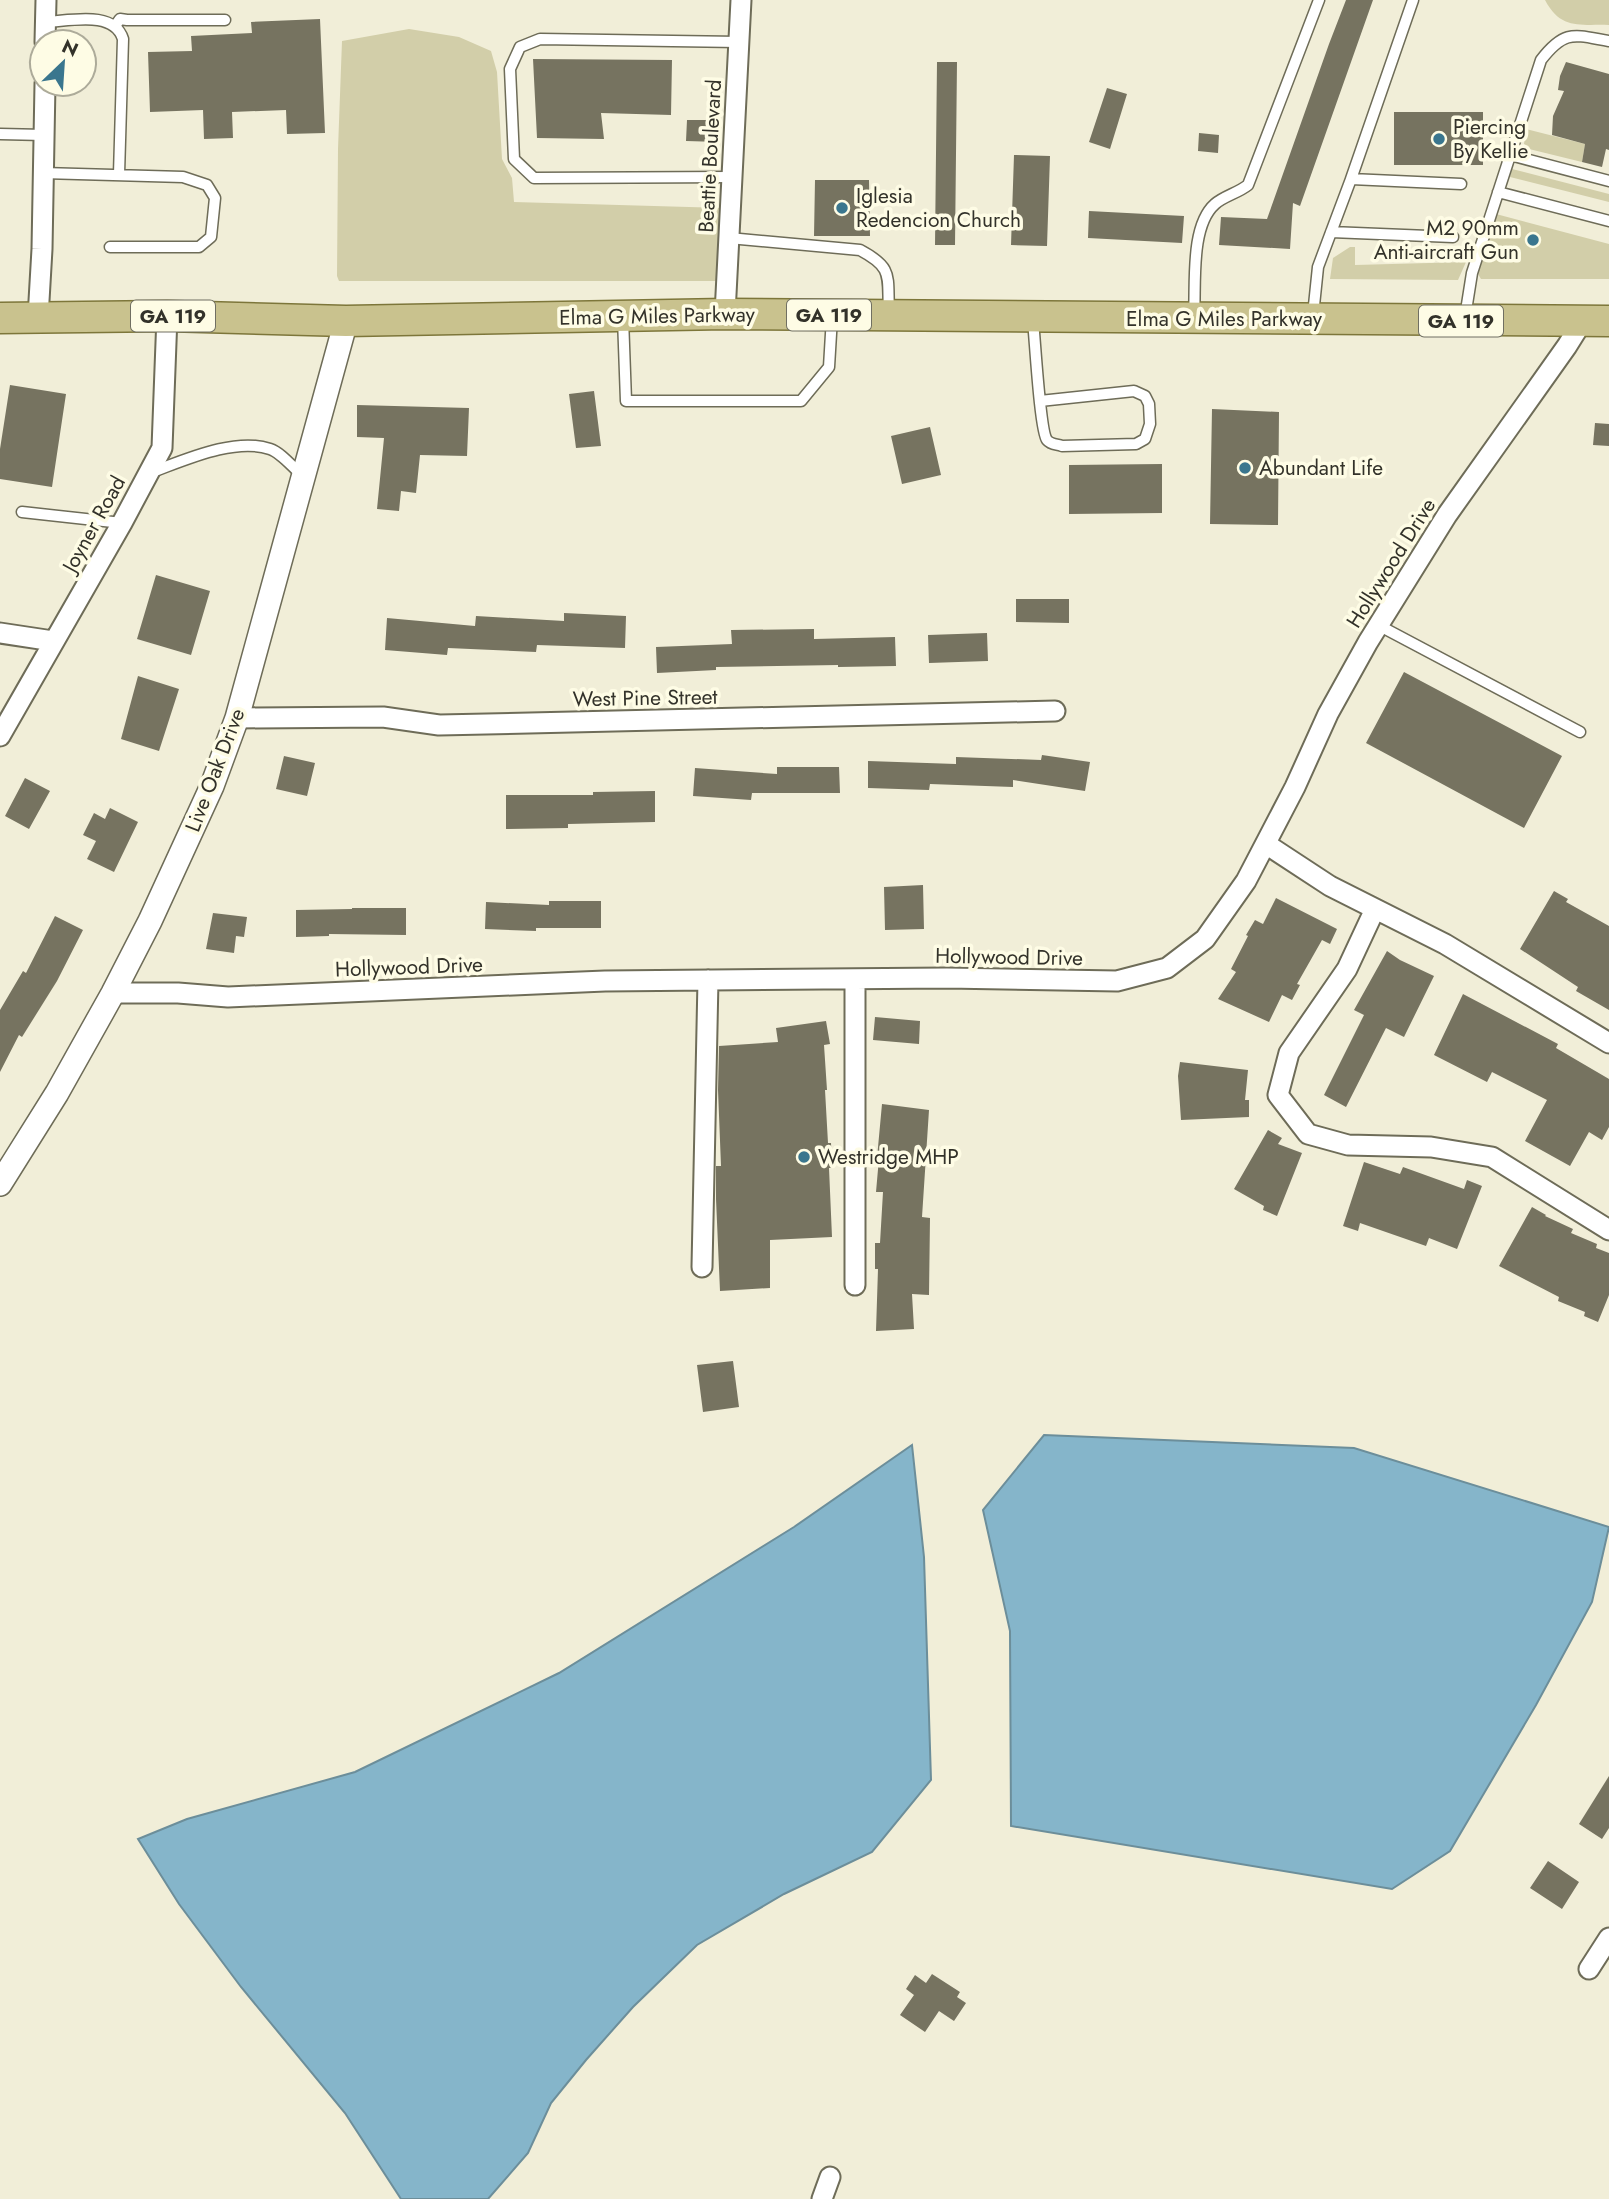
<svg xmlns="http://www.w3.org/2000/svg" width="1609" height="2199" viewBox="0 0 1609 2199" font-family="Jost,sans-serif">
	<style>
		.green { fill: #d2cea9 }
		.water { fill: #85b5ca; stroke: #6c8e9a; stroke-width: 2 }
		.building { fill: #767360 }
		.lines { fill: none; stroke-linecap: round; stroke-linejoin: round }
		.service-casing { stroke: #6e6c58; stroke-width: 13 }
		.minor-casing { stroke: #6e6c58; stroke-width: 23 }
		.tertiary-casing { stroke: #6e6c58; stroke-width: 26 }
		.primary-casing { stroke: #7d763a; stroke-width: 33 }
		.service { stroke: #fff; stroke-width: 10 }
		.minor { stroke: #fff; stroke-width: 19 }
		.tertiary { stroke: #fff; stroke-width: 23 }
		.primary { stroke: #c9c28e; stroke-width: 30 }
		.poi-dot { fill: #3a768e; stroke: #fefce5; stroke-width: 2.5 }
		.labels { text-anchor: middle; stroke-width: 7; stroke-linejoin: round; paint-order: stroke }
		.shield { fill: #fefce5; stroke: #706f62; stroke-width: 2 }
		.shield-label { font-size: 19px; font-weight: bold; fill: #33322a }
		.poi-label { font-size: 21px; fill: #33322a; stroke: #fefce5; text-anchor: start }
		.street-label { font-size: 21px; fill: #33322a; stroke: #fefce5 }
	</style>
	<rect width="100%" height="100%" fill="#f1eed8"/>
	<path class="green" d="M1545,0H1609V25C1579,24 1561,30 1545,0Z
		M409,29L459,37L491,51L497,72L502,159L512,178L514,202L724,208L718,281H339L337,276L338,149L342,41Z
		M1526,129L1585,144L1582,162L1529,149L1524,144Z
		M1512,169L1609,194V202L1510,177Z
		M1496,214L1609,244V279H1481L1478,274Z
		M1350,247H1355V265L1466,262L1458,280L1330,279L1333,258Z"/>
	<path class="water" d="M1044,1435L1354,1448L1609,1527L1592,1602L1536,1705L1450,1851L1392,1889L1011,1826L1010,1631L983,1510Z
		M912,1445L924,1557L931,1780L872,1852L784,1894L697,1945L633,2007L586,2060L551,2103L528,2153L488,2199H401L345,2113L241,1987L179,1904L138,1839L187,1819L355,1772L559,1673L794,1527Z"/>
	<path class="building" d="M1346,0H1373L1300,206L1293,203L1290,249L1219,245L1221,217L1267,219L1329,44Z
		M320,19L325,133L287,134L286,110L232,112L233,138L204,139L203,110L150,112L148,52L192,51L191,36L252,33L251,22Z
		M533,59L672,60L671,115L601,113L604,139L537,138Z
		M937,62H957L955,245H935Z
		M1566,62L1609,74V150L1606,149L1602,167L1582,162L1585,144L1552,135L1553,116L1564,91L1558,90L1560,76Z
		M1107,88L1127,94L1110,149L1089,142Z
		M1394,112H1483V165H1394Z
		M687,120H720V142L686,141Z
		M1199,133L1219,135L1218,153L1198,151Z
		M1014,155L1050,156L1047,246L1011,245Z
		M815,180H869L870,236H814Z
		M1089,211L1184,216L1182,243L1088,238Z
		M10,385L66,394L52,487L0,479V449Z
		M594,391L601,446L576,448L569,394Z
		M357,405L469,408L467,456L420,455L416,493L401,491L399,511L377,509L384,438L357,437Z
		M1212,409L1279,412L1278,525L1210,524Z
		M1595,423L1609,424V446L1593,445Z
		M930,427L941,475L902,484L891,436Z
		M1162,464V513L1069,514V465Z
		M156,575L210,591L191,655L137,639Z
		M1016,599H1069V623L1016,622Z
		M564,613L626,616L625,648L537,645L536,652L448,648L447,655L385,650L387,618L475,626L476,616L564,621Z
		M814,629V639L895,637L896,666L838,667V665L716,667V670L657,673L656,647L732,644L731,630Z
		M987,633L988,661L929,663L928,635Z
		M1404,672L1562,756L1524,828L1366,743Z
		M138,676L179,689L159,751L121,739Z
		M1042,755L1090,762L1085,791L1013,780V787L930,784L929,790L868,788V761L956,764V757L1041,760Z
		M284,756L315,763L307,796L276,789Z
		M777,767H839L840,793H752L751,800L693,796L695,768L777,774Z
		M25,778L50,791L29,829L5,816Z
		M655,791V822L568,824V828L506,829V795H593V792Z
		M110,808L138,822L114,872L87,859L96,841L83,835L94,813L105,819Z
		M923,885L924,929L885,930L884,887Z
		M1554,891L1568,899L1566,902L1609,926V1010L1576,991L1578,987L1520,949Z
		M1276,898L1337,929L1330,944L1322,940L1297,984L1300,985L1292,1000L1282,995L1269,1022L1218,999L1236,972L1231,969L1248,936L1246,935L1255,920L1263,924Z
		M549,901H601V928H536V931L485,929L486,902L549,905Z
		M352,908H406V935L329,934V936L296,937V910L352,909Z
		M213,913L247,917L244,937L236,936L234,953L206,949Z
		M55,916L83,930L57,981L22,1037L19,1035L0,1072V1010L23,971L26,973Z
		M1387,951L1400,960L1434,976L1404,1037L1386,1028L1346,1107L1324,1095L1364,1015L1354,1010Z
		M1463,994L1558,1044L1556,1048L1609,1079V1127L1602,1140L1589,1132L1570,1166L1525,1141L1547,1100L1492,1072L1487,1082L1434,1055Z
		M875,1017L920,1021L919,1044L873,1040Z
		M826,1021L830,1044L824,1045L827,1090H825L828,1143H831L832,1168H829L832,1237L770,1240V1288L720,1291L716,1199V1166H721L718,1090L719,1046L778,1042L776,1028Z
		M1180,1062L1248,1070L1245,1100H1249V1117L1181,1120L1178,1076Z
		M882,1104L929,1110L922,1217L930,1218L929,1295L912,1294L914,1329L876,1331L878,1269H875V1243H880L883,1192H876L879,1158H877Z
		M1268,1130L1282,1138L1278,1144L1302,1153L1277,1216L1263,1210L1264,1206L1234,1189Z
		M1364,1162L1400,1174L1403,1167L1464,1189L1467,1180L1482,1186L1457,1249L1429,1238L1426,1246L1360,1223L1358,1231L1343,1226Z
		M1532,1207L1546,1215L1545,1216L1573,1229L1571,1233L1597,1244L1596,1248L1609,1253V1295L1598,1322L1584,1316L1585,1312L1558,1301L1559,1297L1499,1266Z
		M733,1361L739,1407L703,1412L697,1365Z
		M1609,1776V1828L1602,1839L1579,1824Z
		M1548,1861L1579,1882L1562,1909L1530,1888Z
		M932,1974L960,1992L957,1997L966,2003L954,2021L939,2011L925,2032L900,2015L914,1995L906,1989L915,1975L926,1983Z"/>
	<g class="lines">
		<defs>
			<path id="service" d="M46,22C70,21 114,10 123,39L119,174
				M115,26L120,19L127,20H225
				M0,134L44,135
				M1510,155L1609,181
				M43,173L183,177L207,185L215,198L211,237L199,247H110
				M732,177L534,178L514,159L510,69L520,47L540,39L739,42
				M1351,179L1413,0
				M1498,192L1609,221
				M1331,232L1453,237
				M729,238L860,250C894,268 887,276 889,311
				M1194,315C1196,284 1190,226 1215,204C1224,196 1238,193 1248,185L1319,0
				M1313,315L1318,267L1351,179L1461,184
				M1465,317L1472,273L1541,60C1565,29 1574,35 1609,41
				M623,318L626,401H801L829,367L832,317
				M1033,321C1035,339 1040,431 1047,440C1051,445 1057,444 1062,446L1136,444L1145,439L1150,424L1149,404L1145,396L1134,391L1040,401
				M152,472C185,460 235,437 270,449C282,453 294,469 304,477
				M22,512L122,523
				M1378,625L1580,732"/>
			<path id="minor" d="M45,42L46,0
				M725,314L741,0
				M38,318L42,249L45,84
				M0,633L53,641
				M237,718L383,717L439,725L1055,711
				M0,736L122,523L162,448L167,316
				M1266,844L1330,886L1445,944L1609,1043
				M1375,909L1347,969L1289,1053L1278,1095L1308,1134L1348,1145L1431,1147L1492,1157L1609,1230
				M113,993H178L228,997L605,981L947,978L1117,981L1167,968L1205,939L1246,881L1295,787L1328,714L1368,642L1447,515L1567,346L1582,322
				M702,1267L708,980
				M855,1285V979
				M1589,1969L1609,1938
				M822,2199L830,2177"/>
			<path id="tertiary" d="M0,1184L57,1093L113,993L150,921L212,786L237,718L346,321"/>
			<path id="primary" d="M0,318L167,316L346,321L725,314L1609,321"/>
		</defs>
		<use href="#service" class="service-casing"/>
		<use href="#minor" class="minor-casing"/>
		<use href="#tertiary" class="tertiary-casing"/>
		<use href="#primary" class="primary-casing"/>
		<use href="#service" class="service"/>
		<use href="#minor" class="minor"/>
		<use href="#tertiary" class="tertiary"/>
		<use href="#primary" class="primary"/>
	</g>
	<g class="poi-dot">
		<circle cx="1439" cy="139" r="7"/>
		<circle cx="842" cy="208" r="7"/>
		<circle cx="1533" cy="240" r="7"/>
		<circle cx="1245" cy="468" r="7"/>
		<circle cx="804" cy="1157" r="7"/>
	</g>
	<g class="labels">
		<g class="shield">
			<rect x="787" y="299.5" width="84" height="31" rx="5"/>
			<rect x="131" y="300.5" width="84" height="31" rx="5"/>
			<rect x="1419" y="305.5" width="84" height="31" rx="5"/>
		</g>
		<g class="shield-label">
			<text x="829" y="322">GA 119</text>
			<text x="173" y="323">GA 119</text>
			<text x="1461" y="328">GA 119</text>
		</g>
		<g class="poi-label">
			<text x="1453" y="134">Piercing<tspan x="1453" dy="24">By Kellie</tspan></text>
			<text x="856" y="203">Iglesia<tspan x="856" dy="24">Redencion Church</tspan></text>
			<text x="1519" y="235" text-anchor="end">M2 90mm<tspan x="1519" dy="24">Anti-aircraft Gun</tspan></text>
			<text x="1259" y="475">Abundant Life</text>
			<text x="818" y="1164">Westridge MHP</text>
		</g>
		<g class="street-label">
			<text transform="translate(710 156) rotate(-87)" y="7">Beattie Boulevard</text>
			<text transform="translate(657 316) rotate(-1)" y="7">Elma G Miles Parkway</text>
			<text x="1224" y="326">Elma G Miles Parkway</text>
			<text transform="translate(94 524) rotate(-61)" y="7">Joyner Road</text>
			<text transform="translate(1391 563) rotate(-58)" y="7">Hollywood Drive</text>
			<text transform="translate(645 698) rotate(-1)" y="7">West Pine Street</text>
			<text transform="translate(215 770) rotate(-69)" y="7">Live Oak Drive</text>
			<text transform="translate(1009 957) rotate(1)" y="7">Hollywood Drive</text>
			<text transform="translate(409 967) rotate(-2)" y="7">Hollywood Drive</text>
		</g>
	</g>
	<g transform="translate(63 63) rotate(25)"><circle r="33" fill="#fefce5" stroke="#adab9a" stroke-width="2"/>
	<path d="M0-5L12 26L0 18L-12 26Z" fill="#3a768e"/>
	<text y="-10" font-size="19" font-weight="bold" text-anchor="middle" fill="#33322a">N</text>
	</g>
</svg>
